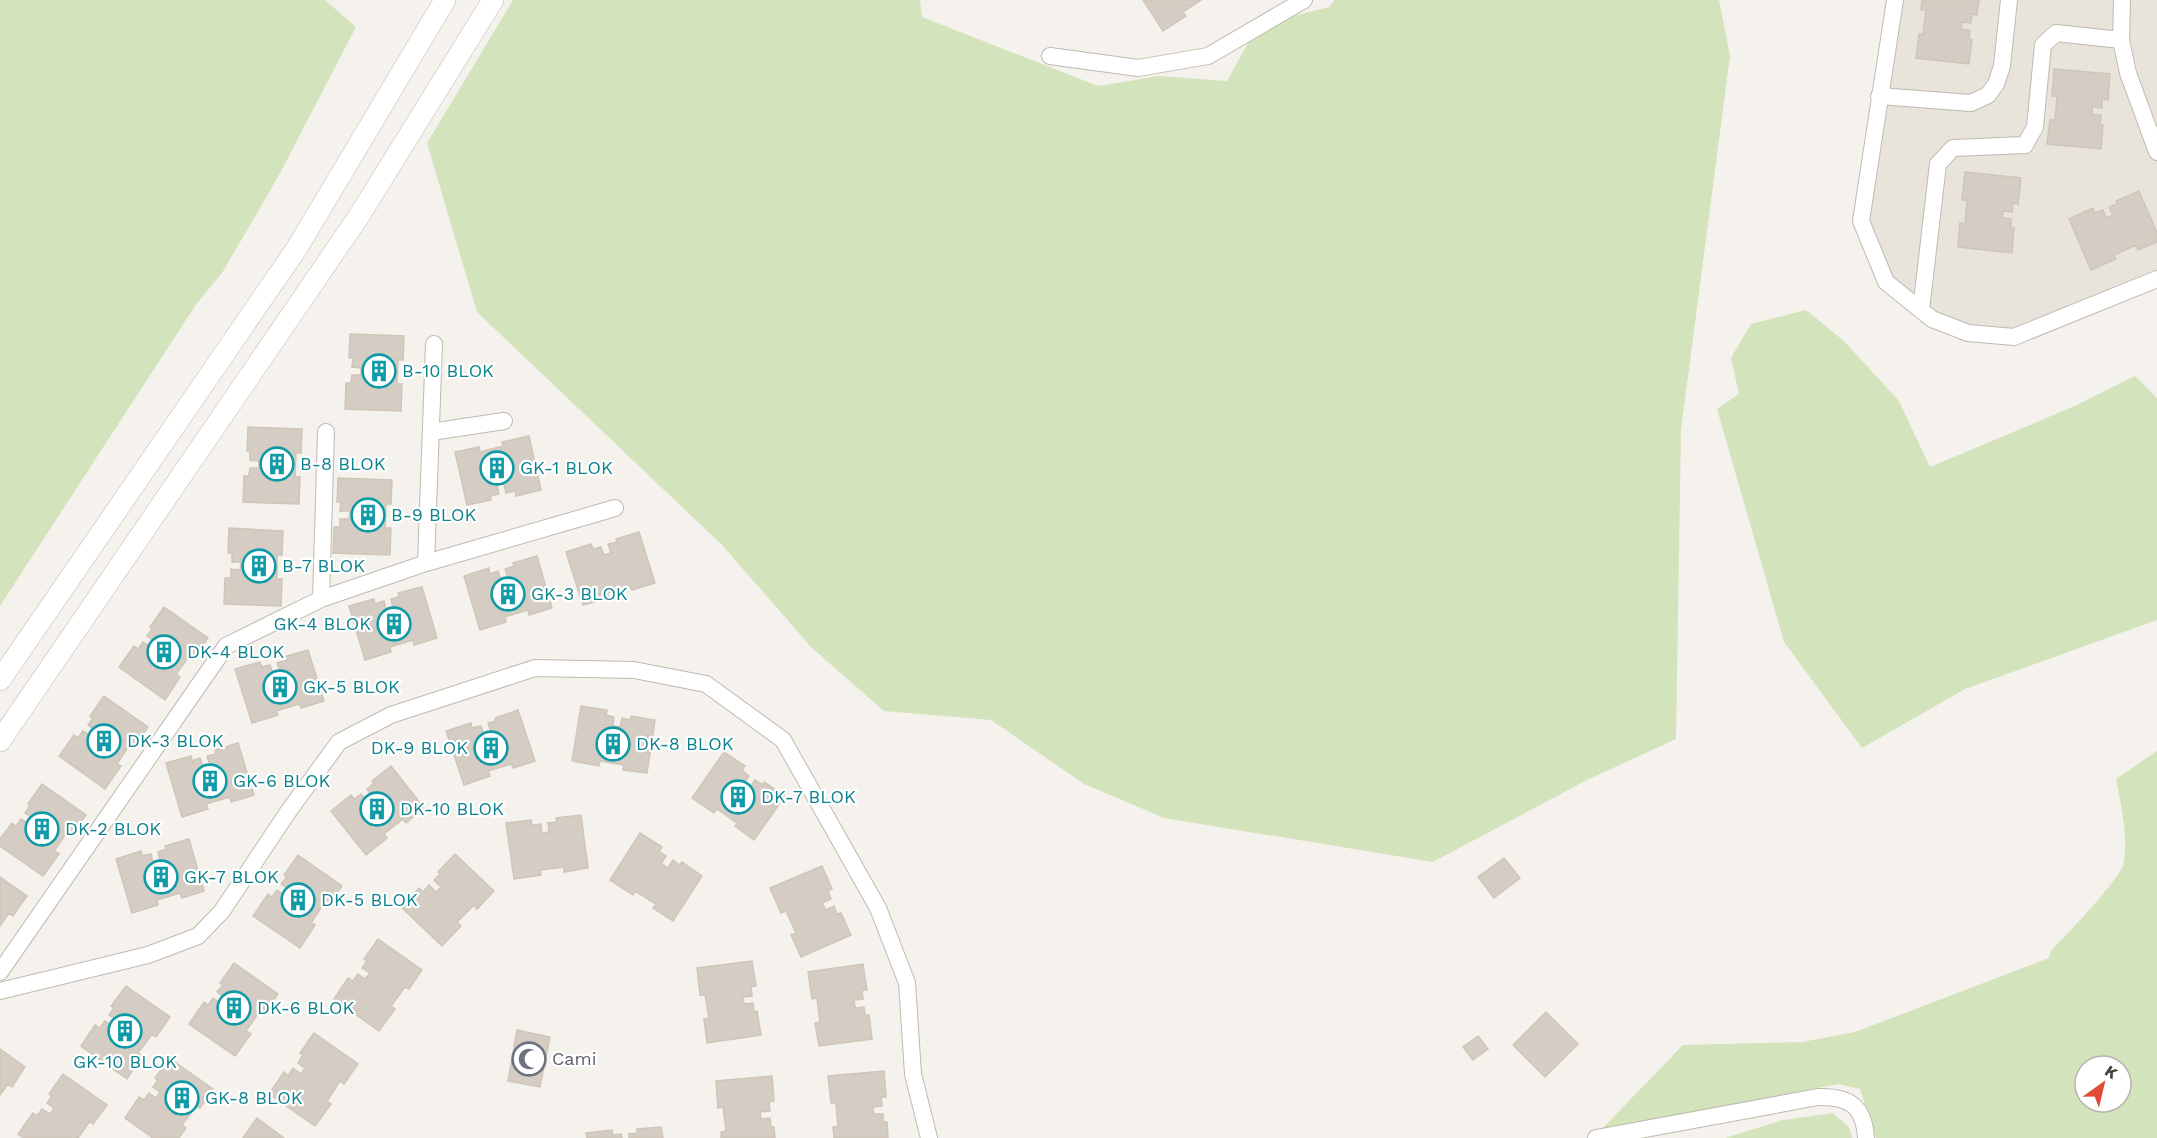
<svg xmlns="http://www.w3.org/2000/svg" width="2157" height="1138" viewBox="0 0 2157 1138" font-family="'Work Sans',sans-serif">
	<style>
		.residential { fill: #e8e4dc }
		.green { fill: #d3e3bb; fill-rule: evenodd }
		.building { fill: #d5cdc4; stroke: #cfc5b8; stroke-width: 1.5 }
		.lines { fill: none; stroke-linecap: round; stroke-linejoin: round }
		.minor-casing { stroke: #bfb9b0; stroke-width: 18 }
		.tertiary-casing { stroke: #bfb9b0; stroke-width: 22 }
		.minor { stroke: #fff; stroke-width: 16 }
		.tertiary { stroke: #fff; stroke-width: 21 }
		.labels { text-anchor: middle; stroke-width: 4.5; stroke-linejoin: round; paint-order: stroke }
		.culture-label { font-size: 18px; fill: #0d838f; stroke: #fff; text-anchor: start }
		.worship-label { font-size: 18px; fill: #5b616d; stroke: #fff; text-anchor: start }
	</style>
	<rect width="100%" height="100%" fill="#f5f2ed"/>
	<path class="residential" d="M1895,0H2157V279L2014,337L1968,333L1886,282L1861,221Z"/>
	<path class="green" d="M0,0H325L356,27L278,177L222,273L197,303L0,606Z
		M513,0H920L922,17L1098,86L1159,76L1227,81L1258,25L1329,7L1335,0H1719L1730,56L1681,430L1676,739L1587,780L1433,862L1164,818L1084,784L991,720L884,711L812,648L722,545L477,312L427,143Z
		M1806,310L1844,341L1899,401L1930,467L2075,406L2135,376L2157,398V620L1965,689L1862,748L1784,642L1717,409L1739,394L1731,358L1751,324Z
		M2157,751V1138H1876L1860,1089L1838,1084L1733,1104L1597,1134L1683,1045L1802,1042L1855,1032L2049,958L2051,951C2065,936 2122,878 2124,862C2128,834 2121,806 2116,779ZM2085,1066H2121V1102H2085Z
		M1833,1113L1849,1127L1852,1138H1725L1783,1120Z"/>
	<path class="building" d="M1143,0H1201L1183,12L1186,16L1163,31Z
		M1922,0H1979L1977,15L1972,14L1971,23L1962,22L1961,29L1970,30L1969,39L1972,40L1969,64L1916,58L1919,34H1923L1926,10H1921Z
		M2054,69L2110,74L2108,100L2102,99V108L2092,107V115H2101L2100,124L2103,125L2101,149L2047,144L2050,120H2055L2057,96H2052Z
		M1965,172L2021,178L2018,204L2013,203L2012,212L2003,211L2002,218L2011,219V228H2014L2012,253L1958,247L1960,223L1965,224L1967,200H1962Z
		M2139,191L2157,233V242L2138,250L2136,245L2114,255L2116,259L2091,270L2069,219L2093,208L2095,213L2103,210L2106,218L2113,215L2109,207L2118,204L2116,201Z
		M350,334L404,336L403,360H398L397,384H402L401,411L345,409L346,383H351L352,375H361V368L352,367L353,358H349Z
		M248,427L302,429L301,453H296L295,477H300L299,504L243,502L244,476H249L250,468H259V461L250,460V452L247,451Z
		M529,436L541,490L516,496L515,491L506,493L504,484L497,485L499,494L490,496L491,500L467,505L455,452L479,447L480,452L503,446L502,442Z
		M338,478L392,480L391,504H386L385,528H391L390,555L333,553L334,527H340V519H349L350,511H340L341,502H337Z
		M229,528L283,531L282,555H277V579H282L281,606L224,604L225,578H231V569L240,570L241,562H232V553H228Z
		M639,532L655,583L632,590L630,586L607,593L609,598L583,605L566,552L591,544L593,549L601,547L604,555L611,553L608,544L617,542L616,539Z
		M537,556L552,608L529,615L528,610L505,617L506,622L480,630L464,576L489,568L490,574L498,571L501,580L508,578L505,569L514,566L513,563Z
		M422,587L437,638L414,645L413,640L390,647L391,652L365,660L349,606L374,599L375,604L384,601L386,610L393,608L391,599L399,597L398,593Z
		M164,607L208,638L194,658L190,655L176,674L180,677L165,700L119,667L134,646L138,649L143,642L151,647L155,641L147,636L152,629L150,627Z
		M308,650L324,701L301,708L299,704L276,711L278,715L252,723L235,669L260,662L262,667L270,665L273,674L280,671L277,663L286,660L284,657Z
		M104,696L148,727L134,747L130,744L117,764L121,766L105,789L59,756L74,735L78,738L83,731L91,736L95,730L88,725L93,718L90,716Z
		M581,706L607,710L606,715L614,717L613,726L620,727L622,718L630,720L631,716L655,720L647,773L623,770L624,765L600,761L599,766L572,761Z
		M518,710L535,761L513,768L511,764L488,771L490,776L464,785L446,731L471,723L472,728L481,726L484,735L491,732L488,723L496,721L495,718Z
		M238,743L254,795L231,802L230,797L206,804L208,809L182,817L166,763L191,756L192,761L200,758L203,767L210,765L207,756L216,754L215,750Z
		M724,752L745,766L742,770L749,776L744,783L750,787L755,780L763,785L764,782L785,796L754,840L735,826L737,823L717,809L714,813L692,798Z
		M391,766L424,808L406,823L403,819L384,834L387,838L366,855L331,811L351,795L354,799L361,794L367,801L372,796L367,789L374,783L372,781Z
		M42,784L86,815L72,834L68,831L54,851L59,854L43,876L0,846V839L12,823L16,826L21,819L29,824L33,818L25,813L30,806L28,804Z
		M581,815L588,868L564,872V867L540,870L541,875L514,879L506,823L531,820L532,825L541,824L542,833L549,832L548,823L557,822L556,818Z
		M640,833L662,847L659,852L666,856L661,864L668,868L673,860L680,865L682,862L702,876L673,921L653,908L656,904L635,891L633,895L610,880Z
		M189,839L204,891L182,898L180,893L157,900L158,905L132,913L116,859L141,851L142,856L151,854L153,863L160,861L158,852L166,849L165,846Z
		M455,854L494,891L477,909L474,905L457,922L461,926L442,946L401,907L419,888L423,892L429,885L436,892L441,887L434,880L440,874L438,872Z
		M298,855L342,886L328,905L324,903L311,923L315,925L300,948L253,916L268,894L272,897L277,890L285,896L289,889L281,884L287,877L284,875Z
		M1504,858L1520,878L1494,898L1478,877Z
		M822,866L832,889L828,891L831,899L822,903L826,910L834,906L837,914L841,913L851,935L801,957L791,935L796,933L786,911L781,913L770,888Z
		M0,877L27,896L13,916L9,913L0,926Z
		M378,939L422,970L409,989L405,987L391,1006L395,1009L379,1031L334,999L348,978L353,981L358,974L365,979L370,973L362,968L367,961L364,959Z
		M752,961L756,986L751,987L752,996L743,997L744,1004L753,1003L754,1012L757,1011L761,1035L707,1043L704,1019L709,1018L705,995H700L697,968Z
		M234,963L278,994L264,1014L260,1011L246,1031L251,1034L235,1056L189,1024L204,1002L208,1005L213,998L221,1004L225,998L217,992L223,985L220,983Z
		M863,964L867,990H862L863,999L854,1000L855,1008L864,1007L865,1015H869L872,1039L819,1046L815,1023L820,1022L817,998L812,999L808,972Z
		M126,986L170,1017L156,1037L152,1034L138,1053L142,1056L127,1079L81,1046L95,1025L100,1028L105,1021L112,1026L117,1020L109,1015L114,1008L111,1006Z
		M1546,1012L1578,1044L1545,1077L1513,1045Z
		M517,1030L550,1037L540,1087L508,1081Z
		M314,1033L358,1064L344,1084L340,1081L327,1101L331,1104L315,1126L269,1094L284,1072L288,1076L293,1068L301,1074L305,1068L298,1063L303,1055L300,1053Z
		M1478,1036L1488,1049L1473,1060L1463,1047Z
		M0,1049L25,1067L12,1087L8,1084L0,1095Z
		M169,1058L213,1089L200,1108L196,1106L182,1125L186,1128L179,1138H153L125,1118L139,1097L144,1100L149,1093L156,1098L160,1092L153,1087L158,1080L155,1078Z
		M884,1071L886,1097H881L882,1106L873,1107L874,1114H883V1122H887L888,1138H834L833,1127H838L836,1103H831L828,1076Z
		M63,1074L107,1105L93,1124L90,1121L78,1138H24L18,1134L33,1113L37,1116L42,1109L50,1114L54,1108L47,1103L52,1096L49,1094Z
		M772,1076L774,1101L769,1102L770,1111L760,1112L761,1119L770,1118L771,1127H774L775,1138H721V1132L726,1131L723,1107L718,1108L716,1081Z
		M257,1118L284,1138H243Z
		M661,1127L663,1138H629V1134L637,1133V1129Z
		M612,1130L613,1135L621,1134L622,1138H587L586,1133Z"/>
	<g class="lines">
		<defs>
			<path id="minor" d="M1895,0L1861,221L1886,282L1932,319L1968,333L2014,337L2157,279
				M2122,0L2121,40L2128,73L2157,152
				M1050,56L1138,68L1208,56L1304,0
				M1879,96L1971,103L1988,95L1996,84L2002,66L2009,0
				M1921,310L1938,164L1953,148L2025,145L2035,127L2043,45L2056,33L2121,40
				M431,432L504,421
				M426,563L434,344
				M321,599L326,432
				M0,972L226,646L321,599L426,563L615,508
				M0,991L148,955L198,936L222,911L288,812L339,742L391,715L535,668L634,670L706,684L783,740L878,908L907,983L913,1074L929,1138
				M1596,1138L1818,1097C1849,1096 1864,1106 1866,1138"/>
			<path id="tertiary" d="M0,680L297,248L445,0
				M0,741L359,216L493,0"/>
		</defs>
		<use href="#minor" class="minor-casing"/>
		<use href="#tertiary" class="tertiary-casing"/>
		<use href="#minor" class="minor"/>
		<use href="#tertiary" class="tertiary"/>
	</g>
	<defs>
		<symbol id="building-ring" viewBox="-11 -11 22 22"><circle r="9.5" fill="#fff" stroke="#0f9aa8" stroke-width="1.5"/><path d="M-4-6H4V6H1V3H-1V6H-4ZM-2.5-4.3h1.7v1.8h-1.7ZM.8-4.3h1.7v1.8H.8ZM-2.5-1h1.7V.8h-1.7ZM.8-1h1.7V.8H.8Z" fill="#0f9aa8"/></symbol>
		<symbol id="mosque-ring" viewBox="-11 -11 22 22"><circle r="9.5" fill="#fff" stroke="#6b7280" stroke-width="1.5"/><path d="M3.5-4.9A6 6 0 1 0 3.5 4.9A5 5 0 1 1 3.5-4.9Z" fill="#6b7280"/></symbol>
	</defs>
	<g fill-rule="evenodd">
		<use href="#building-ring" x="360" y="352" width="38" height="38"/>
		<use href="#building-ring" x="258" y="445" width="38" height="38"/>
		<use href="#building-ring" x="478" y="449" width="38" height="38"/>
		<use href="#building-ring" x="349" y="496" width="38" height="38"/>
		<use href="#building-ring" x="240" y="547" width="38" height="38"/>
		<use href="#building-ring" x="489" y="575" width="38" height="38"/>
		<use href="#building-ring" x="375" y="605" width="38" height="38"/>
		<use href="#building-ring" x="145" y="633" width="38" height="38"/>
		<use href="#building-ring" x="261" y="668" width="38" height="38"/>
		<use href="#building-ring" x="85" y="722" width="38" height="38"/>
		<use href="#building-ring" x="594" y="725" width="38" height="38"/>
		<use href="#building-ring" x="472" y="729" width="38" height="38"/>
		<use href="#building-ring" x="191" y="762" width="38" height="38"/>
		<use href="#building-ring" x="719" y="778" width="38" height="38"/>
		<use href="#building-ring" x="358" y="790" width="38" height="38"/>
		<use href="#building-ring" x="23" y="810" width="38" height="38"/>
		<use href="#building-ring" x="142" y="858" width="38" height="38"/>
		<use href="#building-ring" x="279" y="881" width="38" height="38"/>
		<use href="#building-ring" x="215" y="989" width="38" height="38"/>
		<use href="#building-ring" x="106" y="1012" width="38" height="38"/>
		<use href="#mosque-ring" x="510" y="1040" width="38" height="38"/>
		<use href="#building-ring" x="163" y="1079" width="38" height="38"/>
	</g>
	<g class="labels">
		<g class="culture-label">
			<text x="402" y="377">B-10 BLOK</text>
			<text x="300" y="470">B-8 BLOK</text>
			<text x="520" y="474">GK-1 BLOK</text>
			<text x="391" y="521">B-9 BLOK</text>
			<text x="282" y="572">B-7 BLOK</text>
			<text x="531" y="600">GK-3 BLOK</text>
			<text x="371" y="630" text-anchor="end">GK-4 BLOK</text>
			<text x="187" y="658">DK-4 BLOK</text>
			<text x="303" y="693">GK-5 BLOK</text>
			<text x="127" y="747">DK-3 BLOK</text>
			<text x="636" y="750">DK-8 BLOK</text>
			<text x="468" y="754" text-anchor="end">DK-9 BLOK</text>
			<text x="233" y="787">GK-6 BLOK</text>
			<text x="761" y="803">DK-7 BLOK</text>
			<text x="400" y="815">DK-10 BLOK</text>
			<text x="65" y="835">DK-2 BLOK</text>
			<text x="184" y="883">GK-7 BLOK</text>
			<text x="321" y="906">DK-5 BLOK</text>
			<text x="257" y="1014">DK-6 BLOK</text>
			<text x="125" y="1068" text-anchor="middle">GK-10 BLOK</text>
			<text x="205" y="1104">GK-8 BLOK</text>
		</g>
		<g class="worship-label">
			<text x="552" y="1065">Cami</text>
		</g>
	</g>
	<g transform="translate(2103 1084) rotate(34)"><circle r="28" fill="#ffffff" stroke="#b6b4b1" stroke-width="1.5"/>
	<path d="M0-4.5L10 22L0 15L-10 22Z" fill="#e14a38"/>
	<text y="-9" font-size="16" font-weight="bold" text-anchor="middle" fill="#49433b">K</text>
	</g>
</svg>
